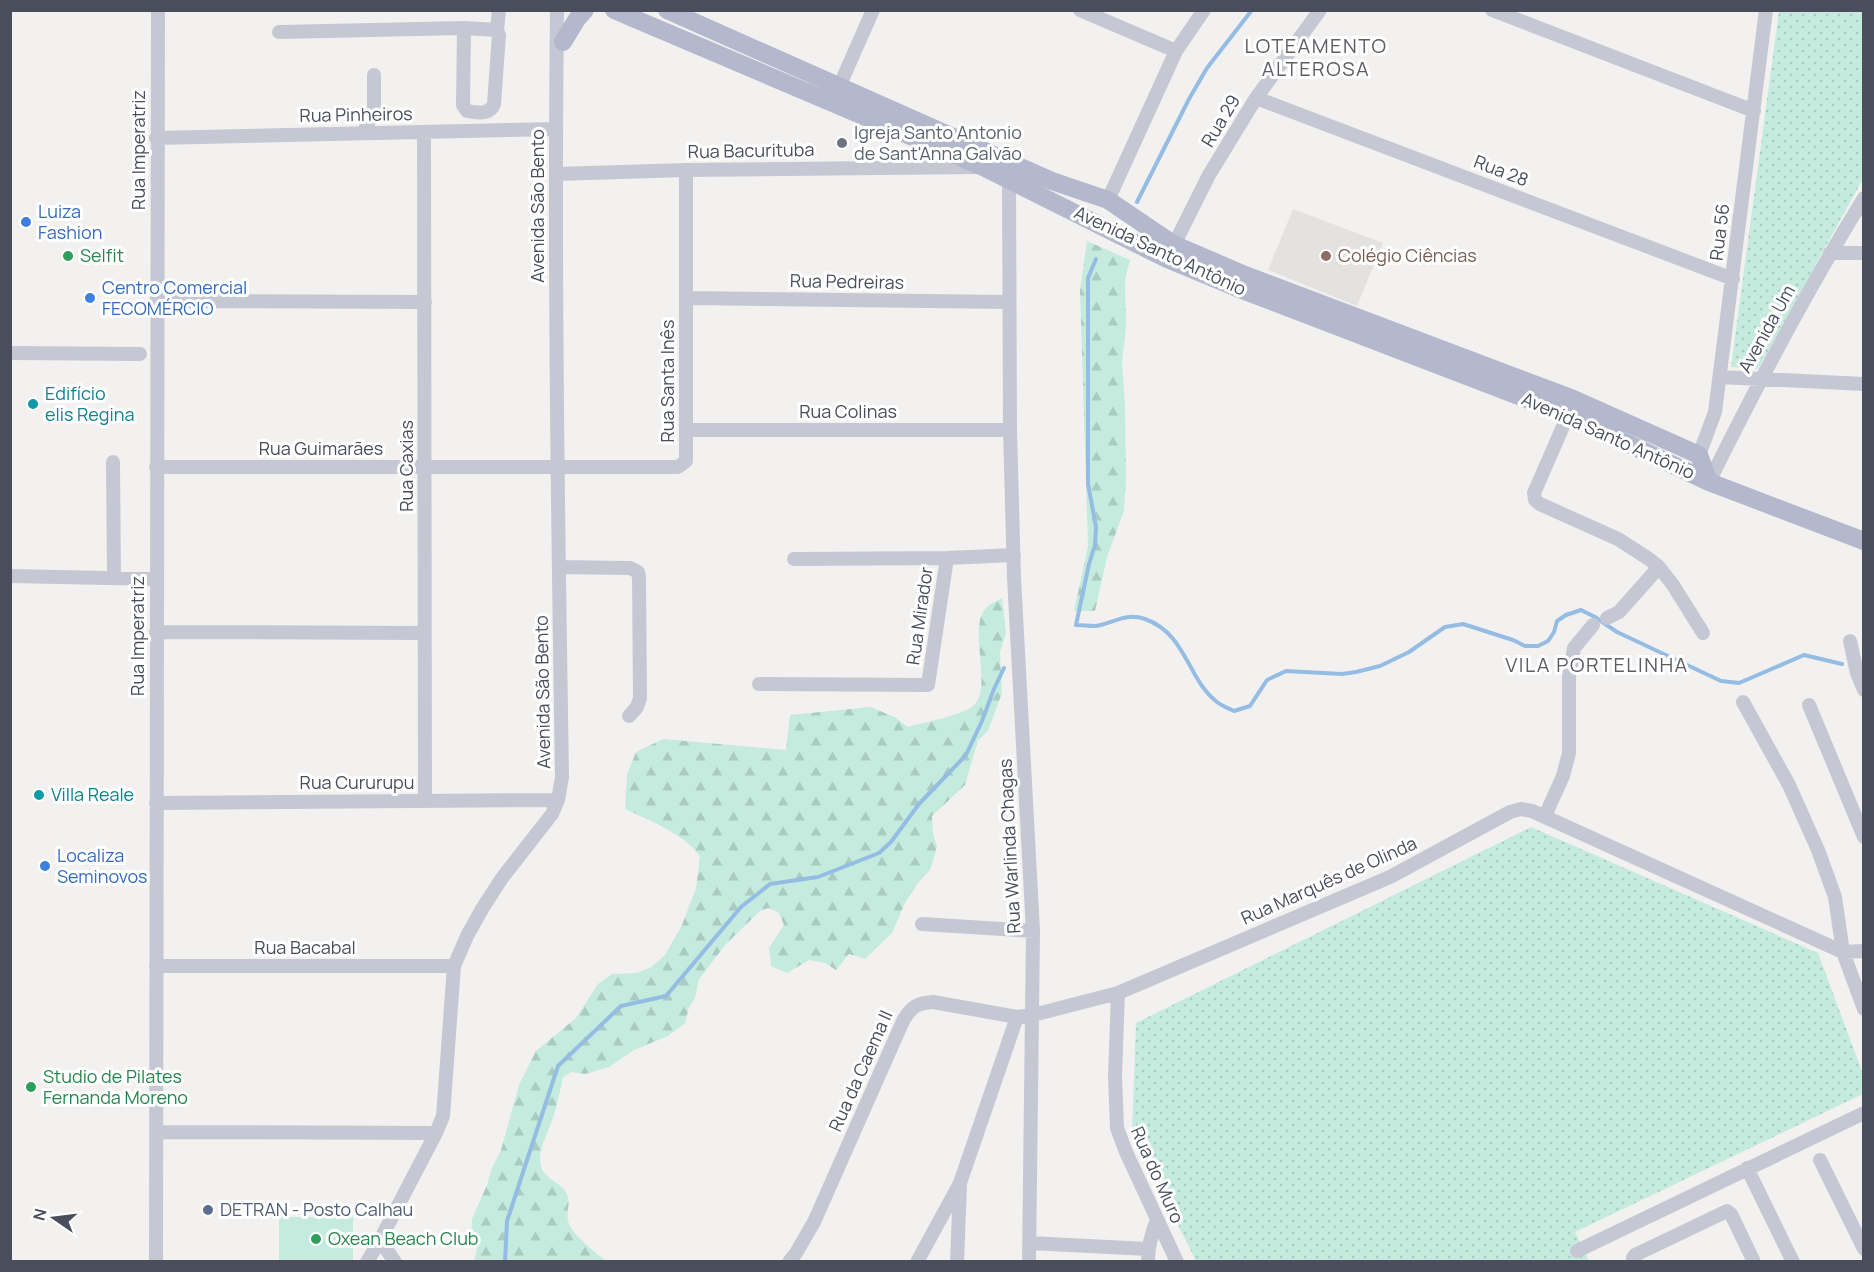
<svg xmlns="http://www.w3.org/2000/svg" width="1874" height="1272" viewBox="0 0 1874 1272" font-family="Manrope,sans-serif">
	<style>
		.education { fill: #e3e2e1 }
		.grass { fill: url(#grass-dots) }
		.forest { fill: url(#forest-firs) }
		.pitch { fill: #c4ebde }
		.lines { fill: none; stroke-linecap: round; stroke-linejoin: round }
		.stream { stroke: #95bce3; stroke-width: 4 }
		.minor { stroke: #c5c8d3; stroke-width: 14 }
		.major { stroke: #b3b8cc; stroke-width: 18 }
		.worship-dot { fill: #6b7280; stroke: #fff; stroke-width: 2 }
		.shop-dot { fill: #3f7fe0; stroke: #fff; stroke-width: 2 }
		.leisure-dot { fill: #2e9e5b; stroke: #fff; stroke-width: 2 }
		.education-dot { fill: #8d6e63; stroke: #fff; stroke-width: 2 }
		.culture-dot { fill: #0f9aa8; stroke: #fff; stroke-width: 2 }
		.service-dot { fill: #5c6f8a; stroke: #fff; stroke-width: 2 }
		.labels { text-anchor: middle; stroke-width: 6; stroke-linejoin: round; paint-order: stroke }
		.street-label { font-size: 18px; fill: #4a4e5c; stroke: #fff }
		.worship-label { font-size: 18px; fill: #5b616d; stroke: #fff; text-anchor: start }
		.shop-label { font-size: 18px; fill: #366cbe; stroke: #fff; text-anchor: start }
		.leisure-label { font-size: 18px; fill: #27864d; stroke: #fff; text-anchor: start }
		.education-label { font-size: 18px; fill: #785e54; stroke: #fff; text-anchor: start }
		.culture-label { font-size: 18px; fill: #0d838f; stroke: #fff; text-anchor: start }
		.service-label { font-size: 18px; fill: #4e5e75; stroke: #fff; text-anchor: start }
		.neighbourhood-label { font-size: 20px; letter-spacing: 1.5px; fill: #5d5e64; stroke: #fff }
	</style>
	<defs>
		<pattern id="grass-dots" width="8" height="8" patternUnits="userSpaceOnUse" patternTransform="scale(1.5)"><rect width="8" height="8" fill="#c4ebde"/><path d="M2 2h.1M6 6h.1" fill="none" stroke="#aacbc1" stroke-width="1.8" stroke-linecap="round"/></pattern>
		<pattern id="forest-firs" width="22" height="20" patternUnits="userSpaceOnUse" patternTransform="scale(1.5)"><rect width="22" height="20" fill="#c4ebde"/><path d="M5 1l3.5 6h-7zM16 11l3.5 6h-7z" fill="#aacbc1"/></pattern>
	</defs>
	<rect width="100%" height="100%" fill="#f2f1f0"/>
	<path class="education" d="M1293,209L1383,243L1357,306L1268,270Z"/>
	<path class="grass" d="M1779,11H1863V179L1758,369L1731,367Z
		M1531,827L1818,953L1863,1074V1094L1575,1232L1589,1261H1196L1132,1132L1136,1023Z"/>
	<path class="forest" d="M1087,241L1130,260L1125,279L1126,326L1122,362L1125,406L1126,480L1124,511L1107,557L1095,611H1074L1088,546L1080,291Z
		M1002,598L1006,633L1000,652L1002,693L988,731L978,740L965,785L932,816L933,834L937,847L930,870L917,884L905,903L892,933L865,959L849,954L836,970L825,963L809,960L787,973L771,966L769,948L784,925L779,913L769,908L761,910L726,944L699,979L695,998L689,1007L685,1023L668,1036L634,1050L609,1067L585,1074L571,1072L563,1077C560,1091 557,1105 553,1118C548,1134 534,1155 543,1171C549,1181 562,1183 567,1194C571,1202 566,1213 568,1221C571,1234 596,1253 606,1261H474L477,1250L471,1239L472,1219L487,1185L491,1170L501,1150L519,1085L536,1051L576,1018L598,984L612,974L637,973L651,967L665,955L682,925L696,888L700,856C681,832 652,822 625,809L627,775L636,752L663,739L786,750L790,715L871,707L896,718L908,727C924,722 961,716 973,706C994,689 967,627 986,608C989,604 997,601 1002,598Z"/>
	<path class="pitch" d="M279,1217H353V1261H279Z"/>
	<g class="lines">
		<path class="stream" d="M1137,202L1189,99L1207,68L1252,10
			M1096,259L1088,278V484L1096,527L1095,545L1089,564L1076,625C1082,625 1089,626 1095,626C1113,624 1124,612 1145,619C1187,634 1187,679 1217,702C1222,706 1228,708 1234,711L1250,706L1267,680L1286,671L1342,674L1356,672L1380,666L1409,652L1445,627L1463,624L1513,640L1525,646H1538L1548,641L1554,632L1557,621L1566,615L1581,610L1595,617L1617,632L1721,681L1739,683L1804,655L1842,664
			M505,1262L507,1221L558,1066L621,1006L666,996L741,907L770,884L818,877L879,853L891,842L919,804L966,755L982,721L994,689L1004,668"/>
		<path class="minor" d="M1080,10L1176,51
			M1492,10L1754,111
			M464,28L463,105L467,111C477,113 490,115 494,104L499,35L497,30L499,10
			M279,32L464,28L497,30
			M839,87L873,10
			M1256,98L1733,279
			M424,132L425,801
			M363,133L374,112V75
			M156,138L556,129
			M556,174L686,170L978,167
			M1009,179L1010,430L1014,577L1033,931L1029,1262
			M1108,200L1176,51L1204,10
			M1170,253L1209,175L1256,98L1320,10
			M1830,253H1864
			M686,298L1008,302
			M156,301L425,302
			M10,353L140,354
			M1720,377L1864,384
			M1568,415L1534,493L1535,500L1540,504L1618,539L1649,559L1659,567L1673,585L1703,633
			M686,430H1010
			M1699,455L1715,412L1766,10
			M113,462L114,578
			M156,467H678L686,461V170
			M1709,482C1757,385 1807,290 1864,198
			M794,559L947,558L1014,555
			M559,567L630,568L638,572L639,577L640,698L637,707L629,716
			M10,576L156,579
			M1607,618L1619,612L1659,567
			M156,632L425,633
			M1850,641L1857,673L1864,690
			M759,684L928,685L947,558
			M1743,702L1789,785L1818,850L1835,897L1843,952L1864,1009
			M1809,705L1864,837
			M156,803L558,800
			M1545,816L1563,776L1569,753V677L1574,648L1593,625
			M922,924L1033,931
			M156,966H454
			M1118,993L1115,1076L1117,1128L1126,1152L1177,1262
			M156,1132L436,1133
			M1820,1160L1864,1249
			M1747,1168L1793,1262
			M380,1240L395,1262
			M1030,1243L1148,1249
			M1577,1251L1864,1113
			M156,1262L158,10
			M367,1262L380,1240L436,1133L443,1116L454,966L467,936L482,909L502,878L552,814L558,800L562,777C558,522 554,266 557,10
			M789,1262L796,1253L814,1222L903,1021C911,1007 917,1003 933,1002L1017,1017L1033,1015L1118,993L1390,877L1510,812L1521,809L1532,811L1843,952L1864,951
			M917,1262L960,1183L1017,1017
			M957,1262L960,1186
			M1148,1262C1148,1246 1151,1234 1157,1220
			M1634,1262L1633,1258L1635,1255L1727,1211L1731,1214L1754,1262"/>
		<path class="major" d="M614,10L983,167L1167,259L1237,288L1568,415L1709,482L1864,541
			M667,10L1052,181L1108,200L1173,244L1245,275L1571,398L1699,455L1709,482
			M563,42L577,19L585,10"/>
	</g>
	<circle class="worship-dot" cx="842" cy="143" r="6"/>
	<g class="shop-dot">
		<circle cx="26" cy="222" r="6"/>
		<circle cx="90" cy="298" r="6"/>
		<circle cx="45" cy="866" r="6"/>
	</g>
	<g class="leisure-dot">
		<circle cx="68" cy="256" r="6"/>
		<circle cx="31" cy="1087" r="6"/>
		<circle cx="316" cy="1239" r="6"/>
	</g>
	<circle class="education-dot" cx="1326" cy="256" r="6"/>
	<g class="culture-dot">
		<circle cx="33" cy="404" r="6"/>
		<circle cx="39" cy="795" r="6"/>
	</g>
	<circle class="service-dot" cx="208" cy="1210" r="6"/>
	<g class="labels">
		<g class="street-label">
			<text transform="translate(356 115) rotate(-1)" y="6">Rua Pinheiros</text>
			<text transform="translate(1221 121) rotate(-59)" y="6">Rua 29</text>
			<text transform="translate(139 150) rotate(-90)" y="6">Rua Imperatriz</text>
			<text transform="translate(751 151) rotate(-1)" y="6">Rua Bacurituba</text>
			<text transform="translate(1501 171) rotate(21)" y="6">Rua 28</text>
			<text transform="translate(538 206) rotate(-90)" y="6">Avenida São Bento</text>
			<text transform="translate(1720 232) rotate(-83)" y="6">Rua 56</text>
			<text transform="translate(1160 251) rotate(25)" y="6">Avenida Santo Antônio</text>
			<text transform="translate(847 282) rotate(1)" y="6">Rua Pedreiras</text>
			<text transform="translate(1767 329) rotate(-61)" y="6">Avenida Um</text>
			<text transform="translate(668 381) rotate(-90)" y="6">Rua Santa Inês</text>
			<text x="848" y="418">Rua Colinas</text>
			<text transform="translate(1608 436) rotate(24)" y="6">Avenida Santo Antônio</text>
			<text x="321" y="455">Rua Guimarães</text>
			<text transform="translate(407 466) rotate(-90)" y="6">Rua Caxias</text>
			<text transform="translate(920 616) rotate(-82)" y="6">Rua Mirador</text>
			<text transform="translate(138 636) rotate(-90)" y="6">Rua Imperatriz</text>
			<text transform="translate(543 692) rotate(-91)" y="6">Avenida São Bento</text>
			<text x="357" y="789">Rua Cururupu</text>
			<text transform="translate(1010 846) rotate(-93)" y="6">Rua Warlinda Chagas</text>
			<text transform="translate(1329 881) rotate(-24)" y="6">Rua Marquês de Olinda</text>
			<text x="305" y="954">Rua Bacabal</text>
			<text transform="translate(861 1071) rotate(-66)" y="6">Rua da Caema II</text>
			<text transform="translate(1157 1175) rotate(66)" y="6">Rua do Muro</text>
		</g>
		<g class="worship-label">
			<text x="854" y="139">Igreja Santo Antonio<tspan x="854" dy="21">de Sant'Anna Galvão</tspan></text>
		</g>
		<g class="shop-label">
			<text x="38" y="218">Luiza<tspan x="38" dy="21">Fashion</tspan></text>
			<text x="102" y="294">Centro Comercial<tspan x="102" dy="21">FECOMÉRCIO</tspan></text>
			<text x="57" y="862">Localiza<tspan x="57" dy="21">Seminovos</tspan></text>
		</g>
		<g class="leisure-label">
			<text x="80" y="262">Selfit</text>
			<text x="43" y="1083">Studio de Pilates<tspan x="43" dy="21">Fernanda Moreno</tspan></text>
			<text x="328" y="1245">Oxean Beach Club</text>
		</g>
		<g class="education-label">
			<text x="1338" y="262">Colégio Ciências</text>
		</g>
		<g class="culture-label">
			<text x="45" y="400">Edifício<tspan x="45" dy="21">elis Regina</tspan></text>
			<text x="51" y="801">Villa Reale</text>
		</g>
		<g class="service-label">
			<text x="220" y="1216">DETRAN - Posto Calhau</text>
		</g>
		<g class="neighbourhood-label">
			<text x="1316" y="53">LOTEAMENTO<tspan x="1316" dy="23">ALTEROSA</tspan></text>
			<text x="1597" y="672">VILA PORTELINHA</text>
		</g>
	</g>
	<rect width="1874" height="1272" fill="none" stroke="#4a4e5c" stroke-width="24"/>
	<g transform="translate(54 1218) rotate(284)" stroke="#ffffff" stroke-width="4.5" paint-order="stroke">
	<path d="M0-4.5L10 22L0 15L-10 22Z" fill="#4a4e5c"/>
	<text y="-9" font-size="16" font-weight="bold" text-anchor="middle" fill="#4a4e5c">N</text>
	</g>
</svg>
